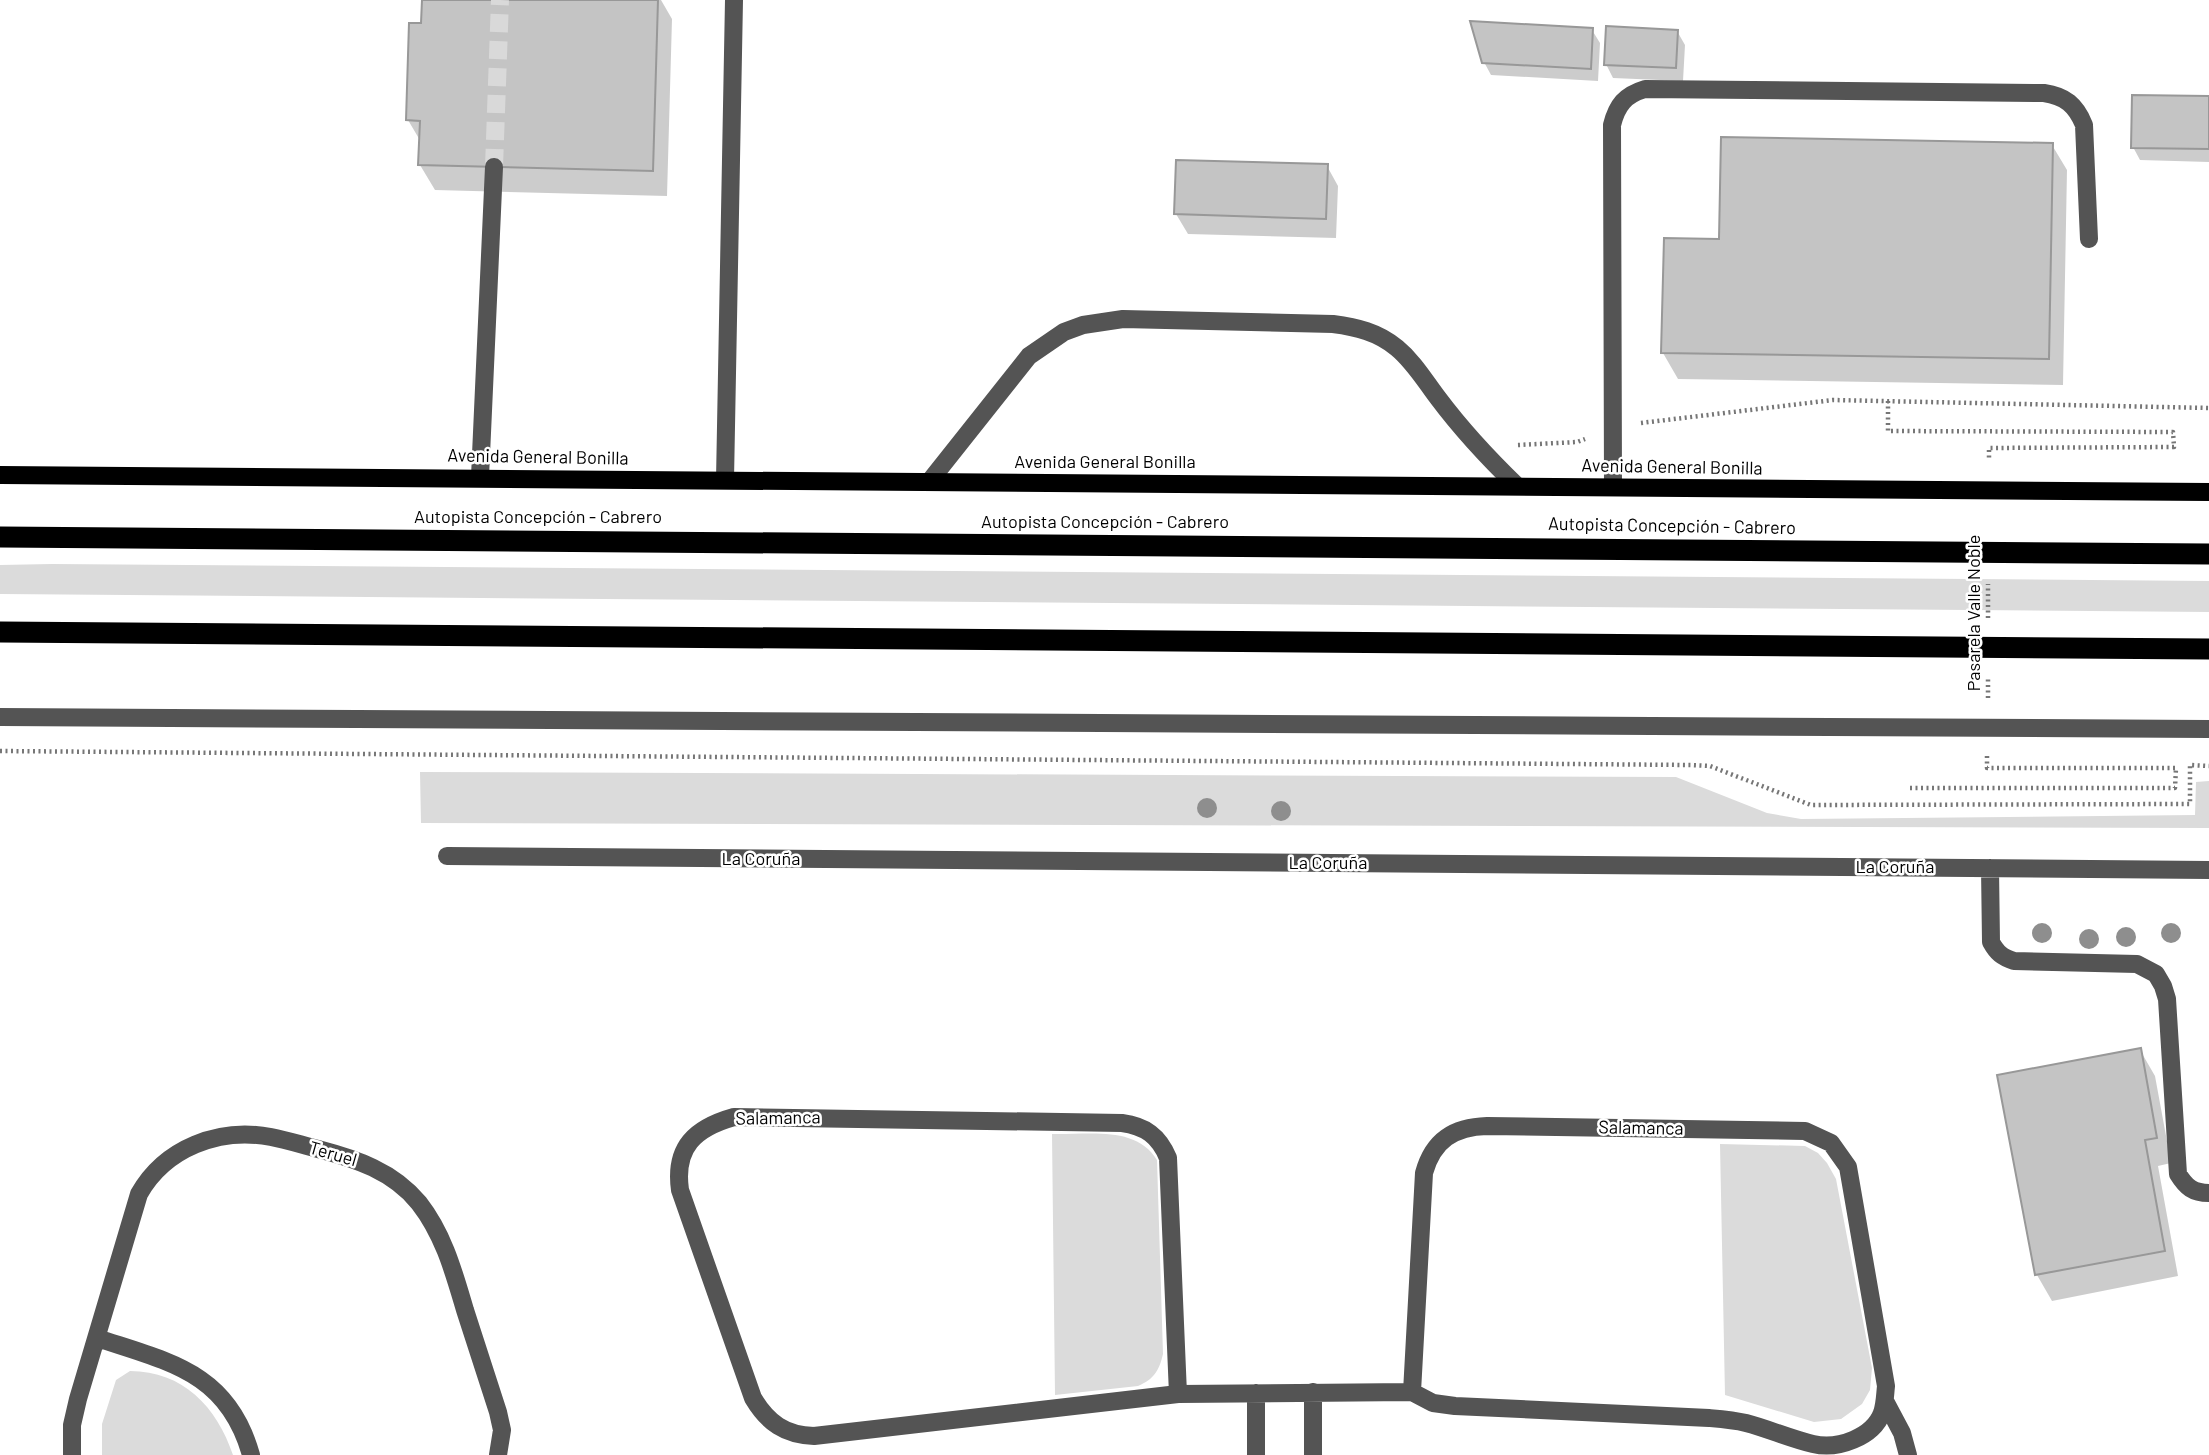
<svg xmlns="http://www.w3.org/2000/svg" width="2209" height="1455" viewBox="0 0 2209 1455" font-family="Barlow,sans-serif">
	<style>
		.green { fill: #dbdbdb }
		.shadow { fill: #0003 }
		.building { fill: #c4c4c4; stroke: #989898; stroke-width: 2 }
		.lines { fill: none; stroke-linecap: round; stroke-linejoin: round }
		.minor-tunnel { stroke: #d9d9d9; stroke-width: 18; stroke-dasharray: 18 9; stroke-linecap: butt }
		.path { stroke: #767676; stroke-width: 4.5; stroke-dasharray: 2 3.5; stroke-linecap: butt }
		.minor { stroke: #545454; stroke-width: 18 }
		.major { stroke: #000; stroke-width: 18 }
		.highway { stroke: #000; stroke-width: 21 }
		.tree { fill: #8e8e8e }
		.labels { text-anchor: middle; stroke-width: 5; stroke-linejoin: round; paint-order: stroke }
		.street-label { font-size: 18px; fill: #000; stroke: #fff }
	</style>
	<rect width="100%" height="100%" fill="#fff"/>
	<path class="green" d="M52,564L2209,581V612L0,594V565Z
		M420,772L1676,777L1767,813L1801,819L2195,815L2196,782L2209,781V828L421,823Z
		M1052,1134C1088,1135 1136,1125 1157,1160L1163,1354C1159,1371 1154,1379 1138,1386L1055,1395Z
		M1720,1144L1805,1146L1818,1153L1827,1163L1836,1179L1872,1368L1870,1390L1862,1404L1841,1419L1814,1422L1725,1395Z
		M130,1371C183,1371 217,1407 233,1455H102V1424L116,1380Z"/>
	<path class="shadow" d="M424,0H661L672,19L667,196L435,190L420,165L421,142L408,120L423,25Z
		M1592,30L1600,43L1598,81L1491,75L1484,62Z
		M1677,31L1685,45L1683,81L1613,78L1606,64Z
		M2209,98V162L2140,160L2133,147Z
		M2052,145L2067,170L2063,385L1678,379L1663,353L1720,240Z
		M1327,166L1338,186L1336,238L1188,234L1176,214Z
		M2140,1050L2155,1076L2171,1163L2158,1166L2178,1276L2052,1301L2037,1275L1999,1076Z"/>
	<path class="building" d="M422,0H658L653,171L418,165L420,121L406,120L409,23H421Z
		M1470,21L1593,28L1591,69L1482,63Z
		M1606,26L1678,30L1676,68L1604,65Z
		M2132,95L2209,96V149L2131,148Z
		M1721,137L2053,143L2049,359L1661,353L1664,238L1719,239Z
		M1176,160L1328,164L1326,219L1174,214Z
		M2141,1048L2157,1138L2145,1140L2165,1251L2035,1275L1997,1075Z"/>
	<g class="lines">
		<path class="minor-tunnel" d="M494,167L500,0"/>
		<path class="path" d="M1888,401V431L2173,432L2174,447L1989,448V460
			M1641,423L1833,400L2209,408
			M1518,445L1577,442L1585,439
			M1988,618V584
			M1988,698V679
			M0,751L1691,765L1710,766L1811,805L2190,804V765L2209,766
			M1910,788H2175L2176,768H1987V756"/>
		<path class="minor" d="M480,477L494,167
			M725,480L734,0
			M929,482L1029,356L1064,332L1083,325L1123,319L1333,324C1356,327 1378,332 1397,348C1414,362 1425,381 1438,398C1462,430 1489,459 1517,486
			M1613,487L1612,125C1617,105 1625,95 1645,89L2044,93C2065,96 2076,105 2084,125L2089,239
			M0,717L2209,729
			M447,856L2209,870
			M1990,868L1991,942C1997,953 2002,957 2014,961L2137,964L2156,974L2163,986L2167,999L2178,1174C2186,1187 2193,1193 2209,1193
			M97,1338C169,1362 228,1372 251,1455
			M1313,1392V1455
			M1256,1393V1455
			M1178,1394L1168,1158C1159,1136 1145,1126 1122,1123L734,1117C695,1128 674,1147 680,1190L753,1398C768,1423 785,1435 814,1436L1178,1394L1412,1392L1433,1403L1455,1406L1709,1418C1721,1419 1734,1420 1746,1423C1769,1429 1791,1439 1813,1444C1838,1450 1873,1437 1882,1413C1885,1404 1885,1395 1886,1386L1848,1167L1831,1143L1805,1131L1487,1126C1454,1127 1433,1140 1424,1173L1412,1392
			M1885,1401L1902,1433L1908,1455
			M72,1455V1425L78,1399L139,1194C165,1148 219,1127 271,1137C287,1140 302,1145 318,1149C356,1159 393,1171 419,1203C444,1235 454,1273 465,1310C476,1344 487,1378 498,1412L502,1430L498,1455"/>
		<path class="major" d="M0,475L2209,492"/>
		<path class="highway" d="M0,537L2209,554
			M0,632L2209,649"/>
	</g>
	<g class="tree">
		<circle cx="1207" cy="808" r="10"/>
		<circle cx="1281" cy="811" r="10"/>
		<circle cx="2042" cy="933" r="10"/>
		<circle cx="2171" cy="933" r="10"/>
		<circle cx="2126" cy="937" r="10"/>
		<circle cx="2089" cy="939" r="10"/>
	</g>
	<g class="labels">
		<g class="street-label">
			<text transform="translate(538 457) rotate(1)" y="6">Avenida General Bonilla</text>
			<text x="1105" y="468">Avenida General Bonilla</text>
			<text transform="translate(1672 467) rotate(1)" y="6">Avenida General Bonilla</text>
			<text x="538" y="523">Autopista Concepción - Cabrero</text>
			<text x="1105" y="528">Autopista Concepción - Cabrero</text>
			<text transform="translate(1672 526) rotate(1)" y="6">Autopista Concepción - Cabrero</text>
			<text transform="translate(1974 613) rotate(-90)" y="6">Pasarela Valle Noble</text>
			<text x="761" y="865">La Coruña</text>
			<text x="1328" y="869">La Coruña</text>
			<text x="1895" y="873">La Coruña</text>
			<text transform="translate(778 1118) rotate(-1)" y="6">Salamanca</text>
			<text transform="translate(1641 1128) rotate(1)" y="6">Salamanca</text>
			<text transform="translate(333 1154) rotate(16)" y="6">Teruel</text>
		</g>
	</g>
</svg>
